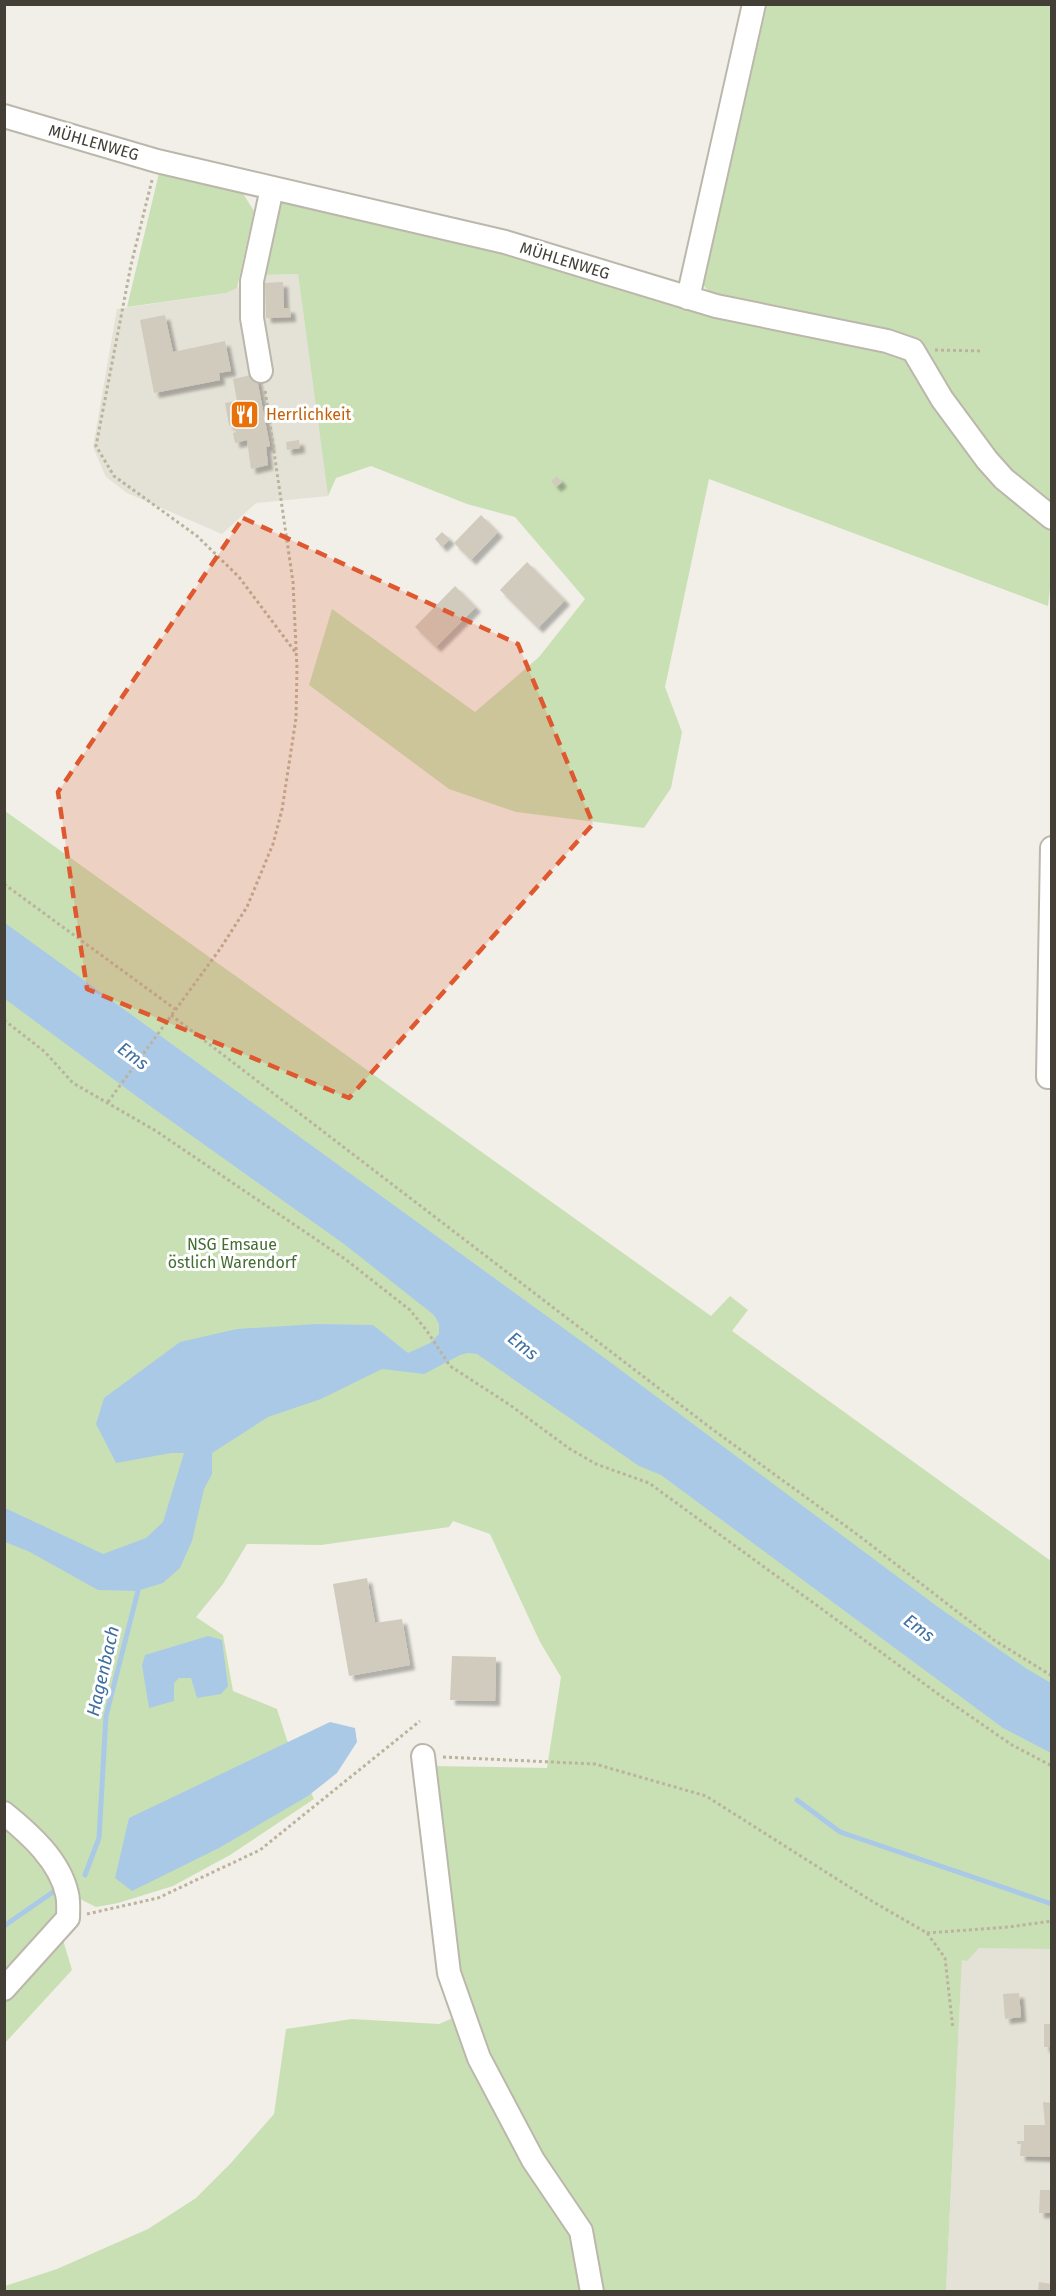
<svg xmlns="http://www.w3.org/2000/svg" width="1056" height="2296" viewBox="0 0 1056 2296" font-family="'Fira Sans',sans-serif">
	<style>
		.residential { fill: #e4e1d6 }
		.green { fill: #c9e0b5 }
		.water { fill: #aac9e7 }
		.lines { fill: none; stroke-linecap: round; stroke-linejoin: round }
		.stream { stroke: #aac9e7; stroke-width: 5 }
		.building { fill: #d1cbbe; filter: url(#shadow) }
		.minor-casing { stroke: #bbb7ab; stroke-width: 26 }
		.path { stroke: #bbb39e; stroke-width: 3; stroke-dasharray: 3 3; stroke-linecap: butt }
		.minor { stroke: #fff; stroke-width: 22 }
		.marked { fill: #df5830; fill-opacity: 0.2; stroke: #df5830; stroke-width: 4.5; stroke-dasharray: 12 8; stroke-linejoin: round }
		.labels { text-anchor: middle; stroke-width: 6; stroke-linejoin: round; paint-order: stroke }
		.street-label { font-size: 16px; fill: #433f37; stroke: #fff }
		.food-label { font-size: 16px; fill: #c56008; stroke: #fff; text-anchor: start }
		.park-label { font-size: 16px; fill: #436d31; stroke: #fff }
		.water-label { font-size: 18px; font-style: italic; fill: #3e6fa1; stroke: #fff }
	</style>
	<defs>
		<filter id="shadow"><feDropShadow dx="5" dy="5" stdDeviation="1.5" flood-color="#0004"/></filter>
	</defs>
	<rect width="100%" height="100%" fill="#f1efe7"/>
	<path class="residential" d="M298,274L328,496L256,503L222,534L127,493L106,477L93,447L117,309L226,293L262,275Z
		M963,1938L1051,1948V2291L946,2292Z"/>
	<path class="green" d="M767,5H1051V510L986,448L918,344L717,299L702,284Z
		M159,173L242,192L254,211L237,288L226,293L127,307Z
		M282,198L502,248L906,355L1049,526C1055,552 1051,580 1048,606L709,479L665,687L682,732L671,788L644,828L516,812L449,789L309,685L332,609L475,712L539,657L585,599L515,517L467,504L371,466L336,478L328,496L298,274L262,275Z
		M5,811L711,1316L730,1296L748,1310L732,1331L1051,1561V1949L979,1948L967,1961L962,1960L946,2291H5V2286L57,2269L148,2229L196,2198L230,2164L274,2114L286,2029L352,2019L439,2024L469,2011L457,1970L431,1766L547,1768L561,1677L540,1642L490,1534L453,1521L449,1527L321,1545L247,1544L223,1584L196,1617L223,1635L233,1691L277,1709L287,1740L314,1799L230,1855L173,1886L118,1903L96,1907L80,1899L5,1806Z
		M4,1827L40,1865L54,1887L57,1920L72,1970L5,2043Z"/>
	<path class="water" d="M5,923L610,1362L938,1607L1027,1669L1051,1683V1753L1003,1728L661,1475L639,1466L477,1354L468,1353L460,1355L424,1374L382,1369L321,1399L268,1417L212,1453V1474L204,1489L192,1541L180,1568L163,1583L137,1591L98,1590L28,1551L5,1542V1508L103,1554L146,1538L163,1522L184,1453H171L116,1463L96,1424L104,1398L180,1342L237,1329L317,1324L373,1325L408,1353L430,1343L439,1334V1324L434,1315L344,1244L143,1101L5,999Z
		M208,1636L222,1640L228,1686L221,1694L197,1698L191,1678H179L174,1683V1701L149,1708L142,1665L145,1655Z
		M330,1722L355,1728L357,1742L337,1773L308,1796L219,1848L132,1891L115,1878L129,1818Z"/>
	<g class="lines">
		<path class="stream" d="M797,1800L840,1832L1052,1904
			M85,1875L99,1838L106,1716L139,1587
			M4,1926L53,1892"/>
	</g>
	<path class="building" d="M283,282L284,308H290L291,317L266,318L265,283Z
		M165,315L173,352L225,341L231,371L219,373L220,380L154,393L140,320Z
		M256,374L270,446L266,447L268,465L251,469L247,440L235,443L233,433L236,432L234,425H229L225,403L237,401L233,379Z
		M299,440L300,448L287,450L286,442Z
		M557,476L562,482L556,487L551,481Z
		M481,515L498,532L471,560L454,543Z
		M442,532L450,539L442,547L435,539Z
		M527,562L565,600L538,628L500,590Z
		M455,586L476,607L436,647L415,627Z
		M367,1578L375,1623L402,1619L410,1665L349,1676L333,1584Z
		M452,1656L496,1657L495,1701L450,1700Z
		M1019,1993L1021,2017L1005,2019L1003,1994Z
		M1044,2024H1052V2047H1044Z
		M1043,2102L1052,2103L1051,2157L1020,2156L1021,2144H1017V2141H1024V2125H1045Z
		M1040,2190H1052V2213H1039Z
		M1039,2282L1052,2284V2292H1038Z"/>
	<g class="lines">
		<defs>
			<path id="minor" d="M4,116L157,161L505,242L716,306L887,341L913,350L942,399L987,460L1004,479L1052,518
				M688,298L754,4
				M261,371L252,318V281L272,188
				M1052,848L1048,1077H1052
				M423,1756L449,1973L479,2058L533,2160L581,2231L592,2292
				M4,1813C30,1834 60,1861 67,1894C69,1902 68,1911 68,1918L4,1989"/>
		</defs>
		<use href="#minor" class="minor-casing"/>
		<path class="path" d="M152,180L131,265L96,446L114,476L197,536L239,577L296,653
			M935,350L983,351
			M4,884L175,1009
			M171,1015L712,1429L858,1535L994,1640L1052,1676
			M4,1020L45,1052L73,1083L156,1131L345,1259L410,1310L427,1331L450,1366L510,1405L570,1449L596,1464L649,1483L941,1696L1012,1745L1052,1766
			M108,1102L220,949L247,907L273,844L282,810L296,718L297,669L293,582L265,390
			M443,1757L595,1764L706,1796L870,1900L927,1933L945,1958L953,2029
			M87,1914L158,1898L260,1850L420,1721
			M927,1933L1009,1927L1052,1921"/>
		<use href="#minor" class="minor"/>
	</g>
	<path class="marked" d="M243,518L518,644L593,824L349,1098L87,989L58,792Z"/>
	<defs>
		<symbol id="restaurant-square" viewBox="-11 -11 22 22"><rect x="-9" y="-9" width="18" height="18" rx="4" fill="#e8710a" stroke="#fff"/><path d="M-5-6h1v4h1v-4h1v4h1v-4h1v5L-1.5 .5V6h-2V.5L-5-1ZM5-6V6H3V1.5H1.5Q1.5-4 5-6Z" fill="#fff"/></symbol>
	</defs>
	<g fill-rule="evenodd">
		<use href="#restaurant-square" x="228" y="398" width="33" height="33"/>
	</g>
	<g class="labels">
		<g class="street-label">
			<text transform="translate(94 142) rotate(16)" y="6">MÜHLENWEG</text>
			<text transform="translate(565 260) rotate(17)" y="6">MÜHLENWEG</text>
		</g>
		<g class="food-label">
			<text x="266" y="420">Herrlichkeit</text>
		</g>
		<g class="park-label">
			<text x="232" y="1250">NSG Emsaue<tspan x="232" dy="18">östlich Warendorf</tspan></text>
		</g>
		<g class="water-label">
			<text transform="translate(133 1056) rotate(37)" y="6">Ems</text>
			<text transform="translate(523 1346) rotate(39)" y="6">Ems</text>
			<text transform="translate(919 1628) rotate(37)" y="6">Ems</text>
			<text transform="translate(103 1671) rotate(-77)" y="6">Hagenbach</text>
		</g>
	</g>
	<rect width="1056" height="2296" fill="none" stroke="#433f37" stroke-width="12"/>
</svg>
